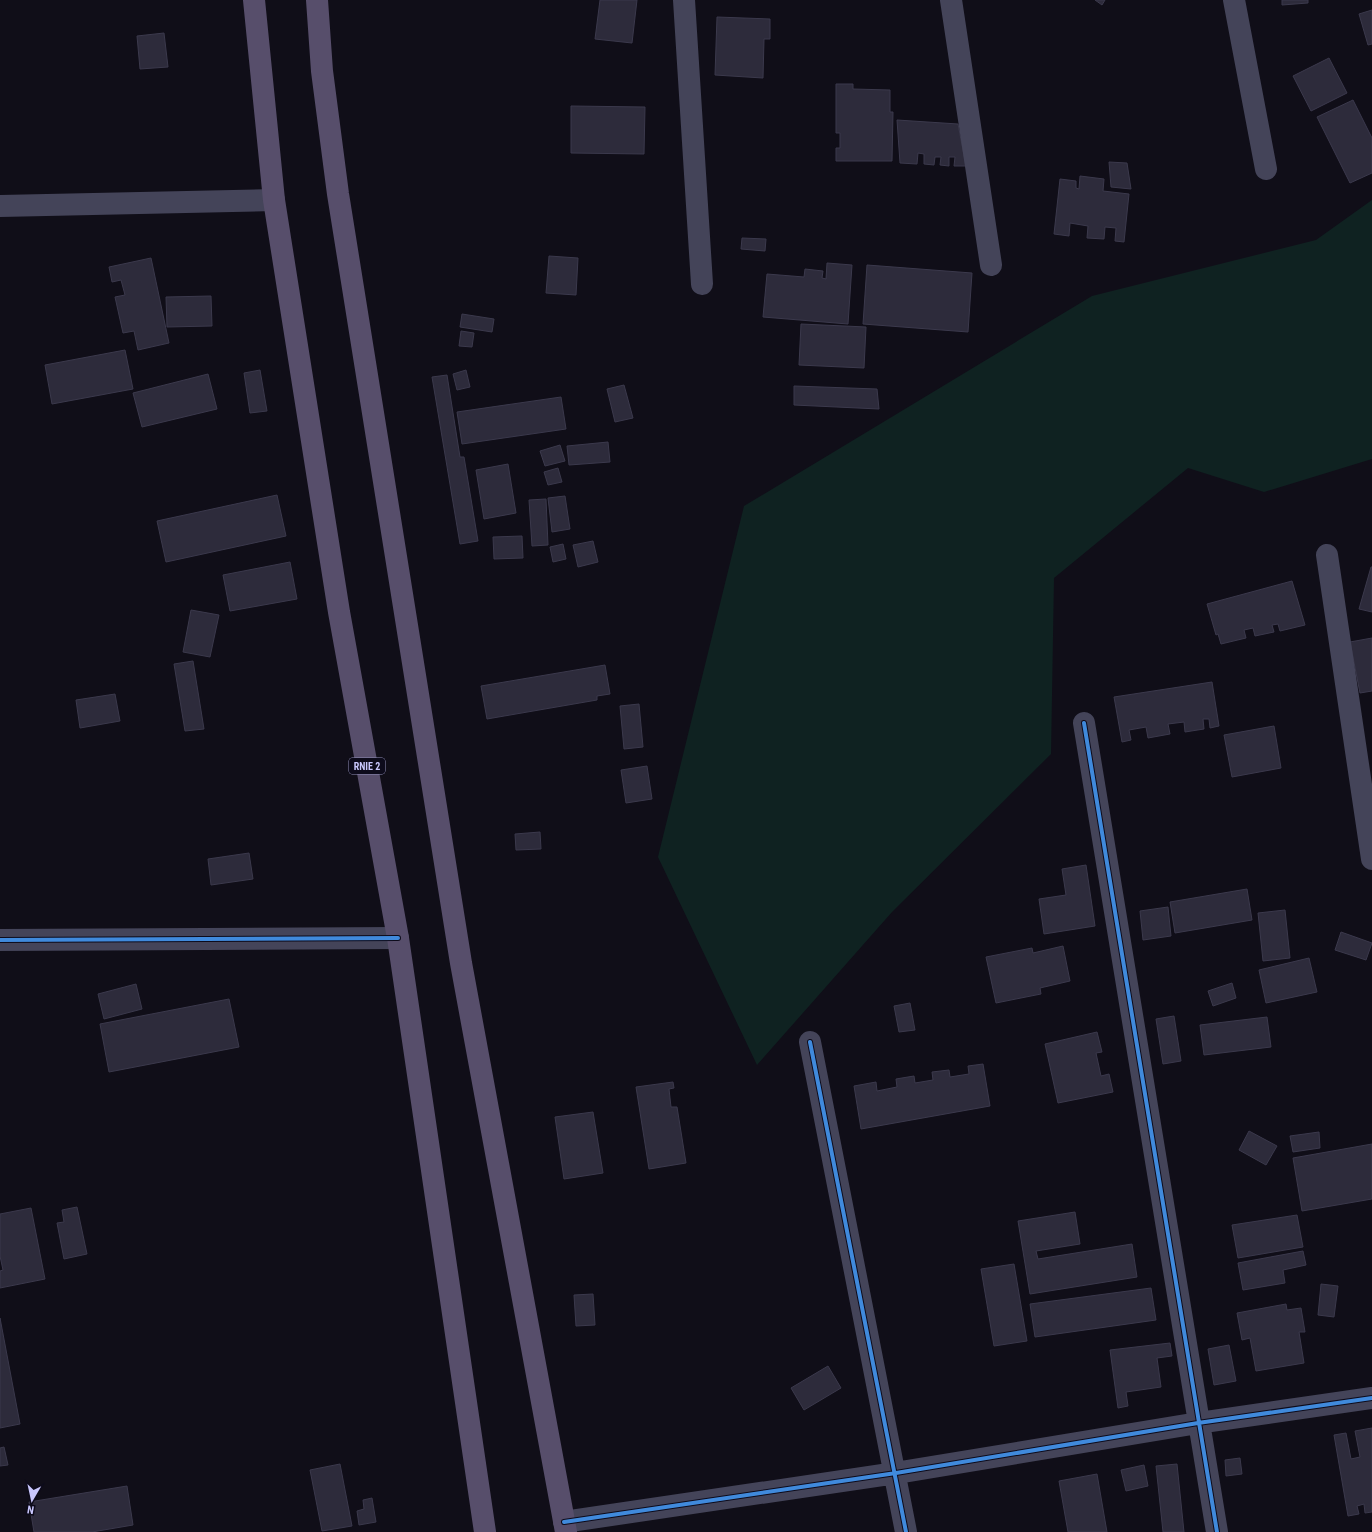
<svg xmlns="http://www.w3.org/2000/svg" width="1372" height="1532" viewBox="0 0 1372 1532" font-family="'Roboto Condensed',sans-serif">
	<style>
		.green { fill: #0f2221 }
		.building { fill: #2d2b3b; stroke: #3b394c }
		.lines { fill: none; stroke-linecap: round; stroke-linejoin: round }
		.street { stroke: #444459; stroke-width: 22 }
		.primary { stroke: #574e6b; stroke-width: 22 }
		.cycleway-casing { stroke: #0d0b1b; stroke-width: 6 }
		.cycleway { stroke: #408adc; stroke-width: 4 }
		.labels { text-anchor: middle; stroke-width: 3; stroke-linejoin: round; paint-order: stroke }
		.shield { fill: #0d0b1b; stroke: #918fb9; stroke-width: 1 }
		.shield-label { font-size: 10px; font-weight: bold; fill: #c9c7fd }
	</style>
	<rect width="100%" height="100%" fill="#100e18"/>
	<path class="green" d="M1372,200V459L1264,492L1188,468L1054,578L1051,754L892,912L757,1065L658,857L744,506L1092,296L1316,240Z"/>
	<path class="building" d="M600,0H637L632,43L595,39Z
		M1095,0H1105L1102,5Z
		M1282,0H1308V3L1282,5Z
		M1372,10V44L1368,45L1359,14Z
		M717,17L770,19V39H764L763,78L715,75Z
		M164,33L168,67L140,69L137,36Z
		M1329,58L1347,93L1311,111L1293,76Z
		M836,84H853V89L890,90V112H893L892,161H836V148H840V133H836Z
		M1353,100L1372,138V173L1350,183L1317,117Z
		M571,106L645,107L644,154L571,153Z
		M897,120L958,124L966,166H954L955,157H949V166L940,165L941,157H935L934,165L924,164V154L918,153L917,164L900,163Z
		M1109,162L1127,163L1131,189L1111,187Z
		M1080,176L1104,179L1103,191L1129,194L1124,242L1115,241L1116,228L1105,227L1104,239L1087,238L1088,226L1070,223L1069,236L1054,234L1060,179L1076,181V188L1079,189Z
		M742,238L766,239L765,251L741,249Z
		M549,256L578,258L576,295L546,293Z
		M151,258L169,343L138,350L134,331L123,333L115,297L125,295L121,280L112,282L109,267Z
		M827,263L852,265L848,324L763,317L767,274L804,277L805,269L823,271L822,278L826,279Z
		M867,265L972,273L968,332L863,324Z
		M211,296L212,326L167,327L166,297Z
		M462,314L494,319L492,332L460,327Z
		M801,324L866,327L864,368L799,365Z
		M461,331L474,333L472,347L459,346Z
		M125,350L133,389L52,404L45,365Z
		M260,370L267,411L250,413L244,373Z
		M466,370L470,387L457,390L453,374Z
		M208,374L217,409L142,427L133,393Z
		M447,375L460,457H464L478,541L460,544L432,377Z
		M624,385L633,418L615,422L607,389Z
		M794,386L877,389L879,409L794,405Z
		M561,397L566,429L462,444L457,412Z
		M608,442L610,462L569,465L567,446Z
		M560,445L565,461L545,466L540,451Z
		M508,464L516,513L484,519L476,470Z
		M558,468L562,482L548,485L544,472Z
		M277,495L286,536L166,562L157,521Z
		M565,496L570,529L552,532L548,498Z
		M546,499L548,545L532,546L529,500Z
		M522,536L523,558L494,559L493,537Z
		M593,541L598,562L578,567L573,545Z
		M563,544L566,559L553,562L550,547Z
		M290,562L297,599L230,611L223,575Z
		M1371,567H1372V612L1359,609Z
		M1292,581L1305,625L1280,631L1278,624L1272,625L1274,632L1255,636L1253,628L1244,630L1246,638L1221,644L1218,634L1216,635L1207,604Z
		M191,610L219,615L210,657L183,652Z
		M1372,638V691L1360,693L1350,642Z
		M193,661L204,729L185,731L174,664Z
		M605,665L610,694L597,696V700L487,719L481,686Z
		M1212,682L1219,726L1210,728L1209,719H1203L1204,729L1185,732L1184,722L1168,724L1170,734L1148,738L1146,727L1129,730L1131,740L1122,742L1114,697Z
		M115,694L120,721L80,728L76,700Z
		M639,704L643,747L624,749L620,706Z
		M1274,726L1281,768L1232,777L1224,735Z
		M647,766L652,799L626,803L621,770Z
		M540,832L541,849L516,850L515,834Z
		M249,853L253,879L211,885L208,859Z
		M1086,865L1095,926L1044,934L1039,899L1066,895L1062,869Z
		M1247,889L1252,920L1175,933L1170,902Z
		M1168,907L1171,936L1143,940L1140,911Z
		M1285,910L1290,958L1263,961L1258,913Z
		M1341,932L1372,943L1366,960L1335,950Z
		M1063,946L1070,981L1040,988L1041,994L996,1003L986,957L1032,948L1033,953Z
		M1309,958L1317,992L1266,1003L1259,970Z
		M1232,983L1236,998L1213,1006L1208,991Z
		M136,984L142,1009L104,1019L98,994Z
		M229,999L239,1047L109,1072L100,1024Z
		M910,1003L915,1030L899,1032L894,1006Z
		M1174,1016L1181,1061L1163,1064L1156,1019Z
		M1267,1017L1271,1047L1204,1055L1200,1025Z
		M1097,1032L1102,1052L1096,1053L1101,1076L1109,1074L1113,1092L1058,1103L1045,1044Z
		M983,1064L990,1106L861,1129L854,1086L876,1082L877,1091L897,1087L896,1079L914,1076L915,1083L933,1080L932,1072L949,1070L950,1077L969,1074L968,1066Z
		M673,1082L674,1088L669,1089L671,1107H677L686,1163L649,1169L636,1087Z
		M593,1112L603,1173L564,1179L555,1117Z
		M1249,1131L1277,1146L1266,1165L1239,1150Z
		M1319,1132L1320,1148L1293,1152L1290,1136Z
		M1372,1144V1199L1302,1211L1293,1158Z
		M77,1207L87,1254L64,1259L57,1223L64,1222L62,1210Z
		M31,1208L45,1279L0,1288V1271L3,1270L0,1256V1214Z
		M1075,1212L1080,1244L1036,1251L1038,1259L1132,1244L1137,1277L1030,1294L1018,1221Z
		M1297,1215L1303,1247L1238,1258L1232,1225Z
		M1303,1251L1306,1265L1283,1270L1285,1283L1243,1290L1238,1263Z
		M1014,1264L1027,1341L994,1346L981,1269Z
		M1321,1284L1338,1286L1334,1317L1318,1315Z
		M1151,1288L1156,1320L1035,1337L1030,1304Z
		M593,1294L595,1325L576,1326L574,1295Z
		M1286,1304L1287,1310L1301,1308L1305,1332H1299L1304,1363L1256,1371L1250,1338L1242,1340L1237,1313Z
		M0,1318L20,1424L0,1428Z
		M1170,1343L1172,1356L1157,1358L1161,1387L1126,1392L1128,1406L1118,1408L1110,1350Z
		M1229,1345L1236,1381L1214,1385L1208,1349Z
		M828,1366L841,1388L804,1410L791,1388Z
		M1372,1428V1512L1365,1513L1364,1504L1357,1506L1359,1514L1348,1516L1334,1435L1346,1433L1351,1459L1360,1457L1355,1431Z
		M4,1447L8,1465L0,1466V1448Z
		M1240,1458L1242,1474L1226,1476L1225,1460Z
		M340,1464L352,1526L322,1531L310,1470Z
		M1177,1464L1184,1532H1163L1156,1466Z
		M1144,1465L1148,1486L1126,1491L1121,1470Z
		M1097,1474L1107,1532H1068L1059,1481Z
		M127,1486L133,1525L92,1532H34L29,1502Z
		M372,1498L376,1522L359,1525L357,1511L364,1509L363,1500Z"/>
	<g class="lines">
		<path class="street" d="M684,0L702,284
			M951,0L991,265
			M1234,0L1266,169
			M0,206L274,200
			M1327,555L1372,859
			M1084,723L1217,1532
			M0,940L398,938
			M810,1042L906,1532
			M564,1522L896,1473L1198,1423L1372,1398"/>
		<path class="primary" d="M254,0L274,200L339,612L398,938L485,1532
			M317,0L322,71L338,194L461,963L566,1532"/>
		<defs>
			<path id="cycleway" d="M1084,723L1217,1532
				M0,940L398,938
				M810,1042L906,1532
				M564,1522L896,1473L1198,1423L1372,1398"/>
		</defs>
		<use href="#cycleway" class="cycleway-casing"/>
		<use href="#cycleway" class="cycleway"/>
	</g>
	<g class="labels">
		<rect class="shield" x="349" y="758" width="36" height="16" rx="3"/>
		<g class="shield-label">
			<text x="367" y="770">RNIE 2</text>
		</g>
	</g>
	<g transform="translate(32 1500) rotate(189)" stroke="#0d0b1b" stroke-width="3" paint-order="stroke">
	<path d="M0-3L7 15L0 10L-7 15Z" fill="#c9c7fd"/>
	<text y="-6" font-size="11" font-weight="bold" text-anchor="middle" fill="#c9c7fd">N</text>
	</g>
</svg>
